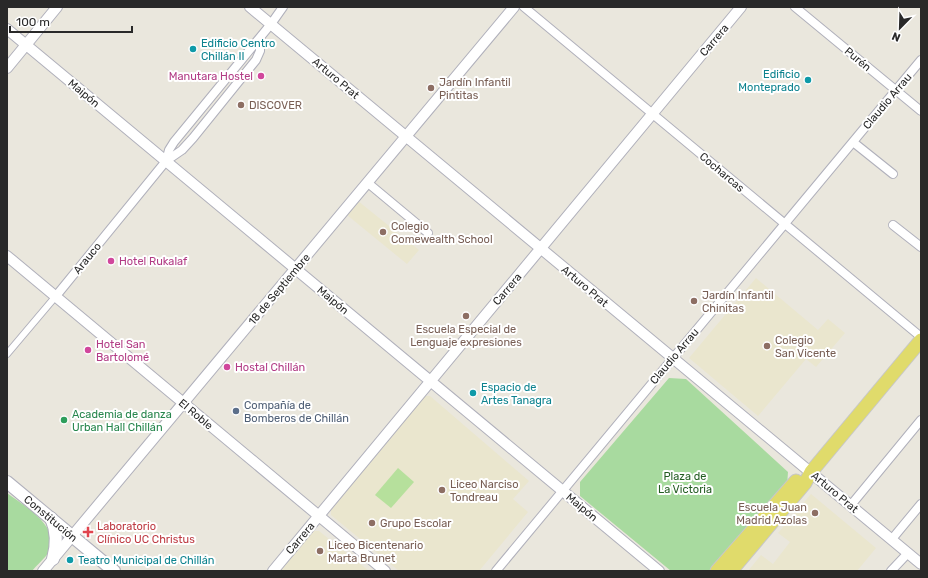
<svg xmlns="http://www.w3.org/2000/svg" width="928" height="578" viewBox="0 0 928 578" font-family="Rubik,sans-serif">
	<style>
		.education { fill: #eae6ce }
		.green { fill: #a8da9f }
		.pitch { fill: #b6e09c }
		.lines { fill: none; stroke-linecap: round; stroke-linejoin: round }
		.pedestrian-casing { stroke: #b0b0bb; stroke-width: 8 }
		.minor-casing { stroke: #b0b0bb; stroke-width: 10 }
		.tertiary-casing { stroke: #b0b0bb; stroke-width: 12 }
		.secondary-casing { stroke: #b0b0bb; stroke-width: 14 }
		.primary-casing { stroke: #c7c7c7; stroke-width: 15 }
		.pedestrian { stroke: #fff; stroke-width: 6 }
		.minor { stroke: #fff; stroke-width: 8 }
		.tertiary { stroke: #fff; stroke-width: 10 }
		.secondary { stroke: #fff; stroke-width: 12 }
		.primary { stroke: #e0db6b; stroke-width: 13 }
		.culture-dot { fill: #0f9aa8; stroke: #fff; stroke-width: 1.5 }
		.hotel-dot { fill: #d1479c; stroke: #fff; stroke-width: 1.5 }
		.education-dot { fill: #8d6e63; stroke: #fff; stroke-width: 1.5 }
		.service-dot { fill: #5c6f8a; stroke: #fff; stroke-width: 1.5 }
		.leisure-dot { fill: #2e9e5b; stroke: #fff; stroke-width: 1.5 }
		.health-dot { fill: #e0444e; stroke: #fff; stroke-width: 1.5 }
		.labels { text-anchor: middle; stroke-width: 4; stroke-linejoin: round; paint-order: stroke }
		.street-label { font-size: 11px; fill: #292929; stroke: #fff }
		.culture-label { font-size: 11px; fill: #0d838f; stroke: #fff; text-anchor: start }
		.hotel-label { font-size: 11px; fill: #b23c85; stroke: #fff; text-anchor: start }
		.education-label { font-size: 11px; fill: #785e54; stroke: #fff; text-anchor: start }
		.service-label { font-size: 11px; fill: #4e5e75; stroke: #fff; text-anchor: start }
		.leisure-label { font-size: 11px; fill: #27864d; stroke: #fff; text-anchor: start }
		.park-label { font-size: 11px; fill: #235d22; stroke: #fff }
		.health-label { font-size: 11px; fill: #be3a42; stroke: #fff; text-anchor: start }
	</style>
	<rect width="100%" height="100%" fill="#eae7dd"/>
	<path class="education" d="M358,201L419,250L407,264L347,215Z
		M756,278L818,330L828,319L845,333L816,367L806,359L758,416L689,358Z
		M425,396H430L529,481L513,499L528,512L479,571H399L331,515V510Z
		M811,494L876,548L857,571H748L761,555L773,564L790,542L778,533Z
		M314,531H319L369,571H280Z"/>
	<path class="green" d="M669,378L686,379L788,472L787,486L714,571H671L580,496V482Z
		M7,493C24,506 61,526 49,552C45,558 37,565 32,571H7Z"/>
	<path class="pitch" d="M398,468L414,482L391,508L375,495Z"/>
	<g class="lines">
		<defs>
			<path id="pedestrian" d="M7,354L56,296"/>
			<path id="minor" d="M524,7L921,337
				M795,7L921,111
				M853,142L893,174
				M166,161L169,150L174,142L271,24L283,7
				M368,183L428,233
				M893,225L921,247
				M56,296L166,161L182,150L193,138L256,60L260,51V38
				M851,505L921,420
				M892,539L921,504
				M496,571L921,60
				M891,571L908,553"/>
			<path id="tertiary" d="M250,7L921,564
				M7,29L659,571
				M7,68L57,7
				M7,256L385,571
				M43,571L514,7
				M273,571L741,7"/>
			<g id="secondary">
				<path id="s1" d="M7,482L114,571"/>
				<path d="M51,518C57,531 57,545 53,559"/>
			</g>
			<path id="primary" d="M717,571L796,481
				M731,571L805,483L811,472L921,340"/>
		</defs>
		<use href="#pedestrian" class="pedestrian-casing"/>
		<use href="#minor" class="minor-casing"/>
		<use href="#tertiary" class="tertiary-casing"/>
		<use href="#secondary" class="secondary-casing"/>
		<use href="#primary" class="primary-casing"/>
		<use href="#pedestrian" class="pedestrian"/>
		<use href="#minor" class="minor"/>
		<use href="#tertiary" class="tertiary"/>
		<use href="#secondary" class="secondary"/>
		<use href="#primary" class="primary"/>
	</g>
	<g class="culture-dot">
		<circle cx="193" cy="49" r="4"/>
		<circle cx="808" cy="80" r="4"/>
		<circle cx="473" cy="393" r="4"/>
		<circle cx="70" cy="560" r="4"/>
	</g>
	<g class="hotel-dot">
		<circle cx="261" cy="76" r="4"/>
		<circle cx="111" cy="261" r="4"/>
		<circle cx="88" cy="350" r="4"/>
		<circle cx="227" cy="367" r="4"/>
	</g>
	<g class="education-dot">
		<circle cx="431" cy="88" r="4"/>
		<circle cx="241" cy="105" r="4"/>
		<circle cx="383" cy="232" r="4"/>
		<circle cx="694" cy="301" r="4"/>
		<circle cx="466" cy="316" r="4"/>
		<circle cx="767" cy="346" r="4"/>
		<circle cx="442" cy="490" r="4"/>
		<circle cx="815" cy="513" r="4"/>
		<circle cx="372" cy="523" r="4"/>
		<circle cx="320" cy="551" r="4"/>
	</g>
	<circle class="service-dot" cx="236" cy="411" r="4"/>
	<circle class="leisure-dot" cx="64" cy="420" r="4"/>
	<path class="health-dot" d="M86 526h4v4h4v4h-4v4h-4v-4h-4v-4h4z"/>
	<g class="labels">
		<g class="street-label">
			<text transform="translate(714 40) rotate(-50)" y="4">Carrera</text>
			<text transform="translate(858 59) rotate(40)" y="4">Purén</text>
			<text transform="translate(336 78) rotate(40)" y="4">Arturo Prat</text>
			<text transform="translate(84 93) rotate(40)" y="4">Maipón</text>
			<text transform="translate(887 101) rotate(-50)" y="4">Claudio Arrau</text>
			<text transform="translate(722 172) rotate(40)" y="4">Cocharcas</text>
			<text transform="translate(87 258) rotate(-51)" y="4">Arauco</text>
			<text transform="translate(585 286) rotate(40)" y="4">Arturo Prat</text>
			<text transform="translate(279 289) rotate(-50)" y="4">18 de Septiembre</text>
			<text transform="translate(507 289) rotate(-50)" y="4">Carrera</text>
			<text transform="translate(333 300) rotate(40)" y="4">Maipón</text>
			<text transform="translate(674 356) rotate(-50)" y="4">Claudio Arrau</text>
			<text transform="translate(196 414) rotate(40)" y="4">El Roble</text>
			<text transform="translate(835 492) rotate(40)" y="4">Arturo Prat</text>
			<text transform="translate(582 507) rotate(40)" y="4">Maipón</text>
			<text dy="4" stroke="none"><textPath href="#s1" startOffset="57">Constitución</textPath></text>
			<text transform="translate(300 538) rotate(-50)" y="4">Carrera</text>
		</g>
		<g class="culture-label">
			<text x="201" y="47">Edificio Centro<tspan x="201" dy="13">Chillán II</tspan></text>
			<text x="800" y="78" text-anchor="end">Edificio<tspan x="800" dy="13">Monteprado</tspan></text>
			<text x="481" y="391">Espacio de<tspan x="481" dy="13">Artes Tanagra</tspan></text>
			<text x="78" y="564">Teatro Municipal de Chillán</text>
		</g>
		<g class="hotel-label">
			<text x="253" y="80" text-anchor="end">Manutara Hostel</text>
			<text x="119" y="265">Hotel Rukalaf</text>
			<text x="96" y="348">Hotel San<tspan x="96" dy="13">Bartolomé</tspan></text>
			<text x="235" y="371">Hostal Chillán</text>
		</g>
		<g class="education-label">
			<text x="439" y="86">Jardín Infantil<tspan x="439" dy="13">Pintitas</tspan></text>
			<text x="249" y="109">DISCOVER</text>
			<text x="391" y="230">Colegio<tspan x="391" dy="13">Comewealth School</tspan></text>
			<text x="702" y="299">Jardín Infantil<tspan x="702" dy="13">Chinitas</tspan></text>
			<text x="466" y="333" text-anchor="middle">Escuela Especial de<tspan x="466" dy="13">Lenguaje expresiones</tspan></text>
			<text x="775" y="344">Colegio<tspan x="775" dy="13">San Vicente</tspan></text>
			<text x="450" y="488">Liceo Narciso<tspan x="450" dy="13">Tondreau</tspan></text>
			<text x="807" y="511" text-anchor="end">Escuela Juan<tspan x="807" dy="13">Madrid Azolas</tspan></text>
			<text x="380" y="527">Grupo Escolar</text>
			<text x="328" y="549">Liceo Bicentenario<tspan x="328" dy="13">Marta Brunet</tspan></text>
		</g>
		<g class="service-label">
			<text x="244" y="409">Compañía de<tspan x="244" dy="13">Bomberos de Chillán</tspan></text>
		</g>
		<g class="leisure-label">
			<text x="72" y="418">Academia de danza<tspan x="72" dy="13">Urban Hall Chillán</tspan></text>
		</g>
		<g class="park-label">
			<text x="685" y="480">Plaza de<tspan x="685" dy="13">La Victoria</tspan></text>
		</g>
		<g class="health-label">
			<text x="97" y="530">Laboratorio<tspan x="97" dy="13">Clínico UC Christus</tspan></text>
		</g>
	</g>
	<rect width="928" height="578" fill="none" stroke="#292929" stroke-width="16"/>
	<g transform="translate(900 28) rotate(203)" stroke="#ffffff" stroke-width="3" paint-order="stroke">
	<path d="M0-3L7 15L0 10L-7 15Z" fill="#292929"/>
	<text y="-6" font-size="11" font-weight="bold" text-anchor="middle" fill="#292929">N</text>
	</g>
	<path d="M10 26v6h122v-6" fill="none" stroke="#292929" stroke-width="2"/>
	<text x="16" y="26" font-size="12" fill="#292929" stroke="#ffffff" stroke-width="3" paint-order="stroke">100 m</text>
</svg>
